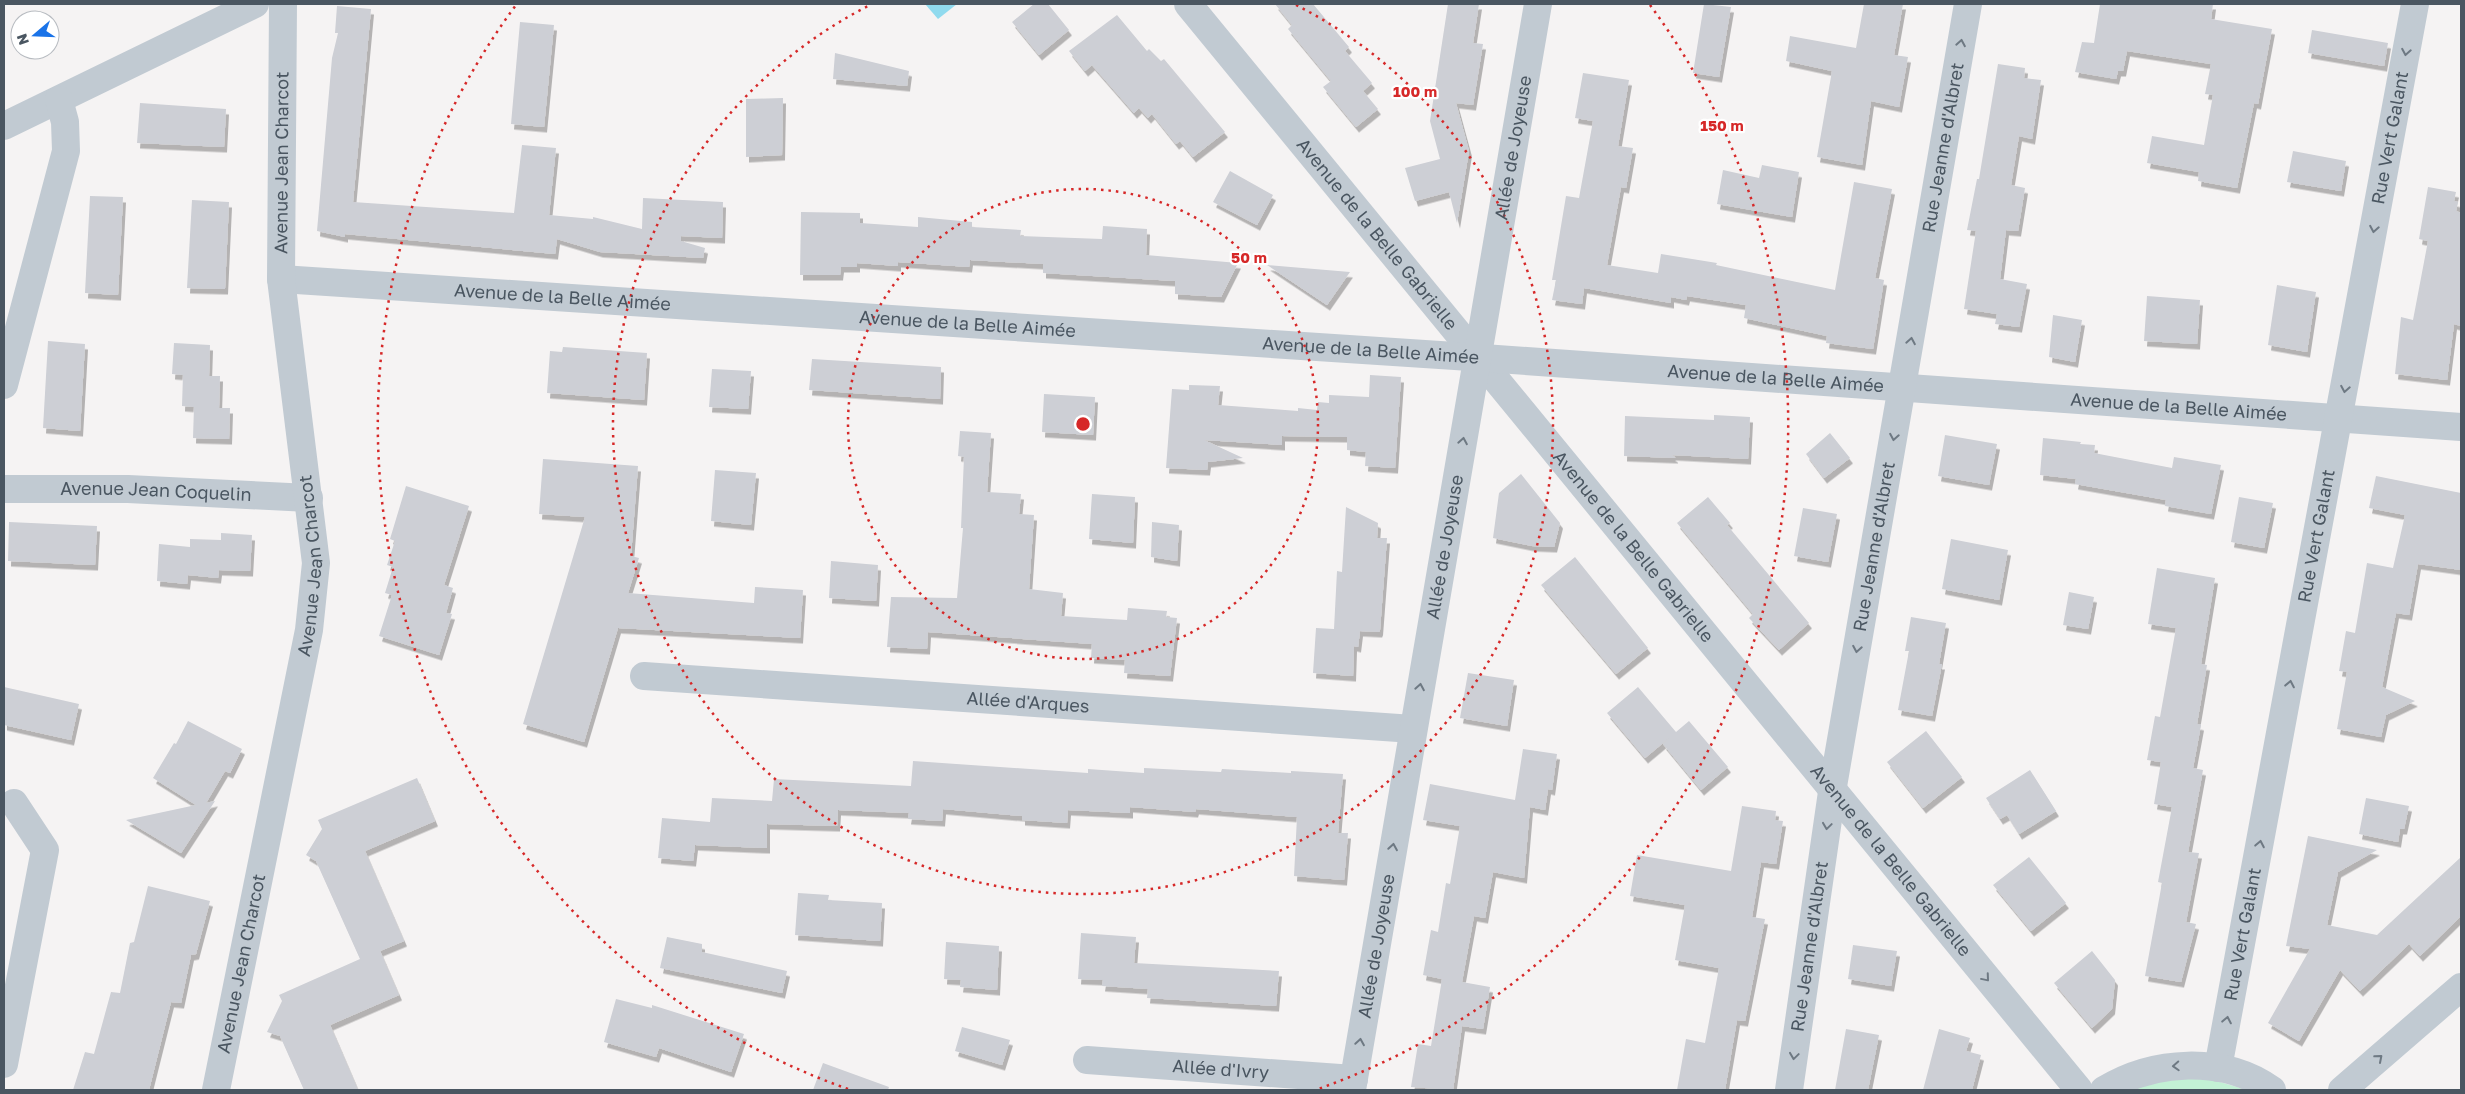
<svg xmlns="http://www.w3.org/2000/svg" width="2465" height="1094" viewBox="0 0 2465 1094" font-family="'Golos Text',sans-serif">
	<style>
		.green { fill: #c3f1d5 }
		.water { fill: #90daee }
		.building { fill: #cdcfd5; filter: url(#shadow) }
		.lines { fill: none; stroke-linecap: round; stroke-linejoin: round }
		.minor { stroke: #c1cad2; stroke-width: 28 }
		.oneway { stroke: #6e7983 }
		.ring { fill: none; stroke: #d62828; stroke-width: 2.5; stroke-dasharray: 2.5 5 }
		.labels { text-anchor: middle; stroke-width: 4.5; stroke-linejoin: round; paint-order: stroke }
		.street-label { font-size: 18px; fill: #4a5661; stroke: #fff }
		.centre { fill: #d62828; stroke: #fff; stroke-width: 2.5 }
		.ring-label { font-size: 15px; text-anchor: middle; font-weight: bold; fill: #d62828; stroke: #fff; stroke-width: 4.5; stroke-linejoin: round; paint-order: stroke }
	</style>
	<defs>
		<filter id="shadow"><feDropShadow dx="3" dy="5.5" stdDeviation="0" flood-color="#0004"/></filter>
	</defs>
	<rect width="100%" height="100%" fill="#f5f3f3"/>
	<path class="green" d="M2164,1078L2210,1079L2247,1090H2127Z"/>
	<path class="water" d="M925,4H957L938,19Z"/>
	<path class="building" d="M1034,4H1048L1069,30L1039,55L1012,22Z
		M1275,4H1313L1349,47L1345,51L1372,83L1363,91L1378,109L1356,127L1323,87L1331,81L1288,29L1292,25Z
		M1448,4H1479L1473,43L1483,44L1473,105L1456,103L1469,151L1457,223L1449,192L1415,201L1405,168L1440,159L1430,121Z
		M1704,4L1731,7L1719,77L1693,73Z
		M1864,4H1903L1894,55L1908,57L1899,107L1871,101L1862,165L1817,157L1832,71L1786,61L1790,36L1856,48Z
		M2100,4H2213L2211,19L2272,29L2258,104L2254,103L2237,188L2198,181L2199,172L2147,163L2152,136L2204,145L2213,95L2205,94L2211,64L2127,51L2123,71H2118L2116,79L2075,72L2082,42L2094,43Z
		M337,6L371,9L353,202L514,213L522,145L556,148L549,215L593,219V217L642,229L643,198L723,202L722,238L681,236V241L705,248L703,258L600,252L557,239L555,254L345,234V237L317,231L332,58L338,33H335Z
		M1117,15L1147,51L1149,49L1161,61L1164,59L1225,132L1193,157L1180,141L1176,144L1152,114L1148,118L1139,108L1134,113L1092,65L1085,71L1069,51Z
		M520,22L554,25L544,127L511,124Z
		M2312,30L2388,43L2384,66L2308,53Z
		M835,53L909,71L907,86L833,79Z
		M1998,64L2025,68L2024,78L2041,80L2032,139L2019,136L2011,185L2025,188L2018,231L2006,230L2000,279L2027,284L2019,327L1995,324L1997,314L1964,309L1976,231L1967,230L1977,179H1979Z
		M1583,73L1629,80L1618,146L1633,148L1626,188L1621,187L1607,265L1658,273L1661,254L1717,263L1716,265L1835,290L1854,182L1892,189L1875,278L1884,280L1873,349L1826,343L1827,336L1744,318L1746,305L1687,296L1686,300L1671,297V303L1584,288L1582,304L1552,300L1556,280H1552L1566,196L1579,198L1593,121L1575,118Z
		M783,98L782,155L746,157V99Z
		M140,103L226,109L224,147L137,143Z
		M2293,151L2346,161L2341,191L2287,182Z
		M1762,165L1799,172L1792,217L1717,204L1723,170L1759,178Z
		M1230,171L1273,195L1257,225L1213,202Z
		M2428,187L2456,192L2454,201L2458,202L2456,211L2461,213V326L2454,324L2447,380L2395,374L2401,317L2413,320L2428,241L2419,239Z
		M90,196L123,197L118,295L85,293Z
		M192,200L229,202L225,289L187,288Z
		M801,212L860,213V223L918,227V217L972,222V227L1021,230L1020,236L1102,239L1103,226L1147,229L1146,255L1238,263L1221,297L1175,294V281L1043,273V264L970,260L969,267L898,262V266L857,263V267H841L840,275H800Z
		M1267,265L1350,272L1327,305Z
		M2277,285L2316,292L2307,352L2268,345Z
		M2147,296L2200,300L2197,344L2144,341Z
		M2053,315L2082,320L2075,362L2049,357Z
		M48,341L85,344L80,431L43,428Z
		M174,343L210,345L209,376H220L219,408H230L229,439L193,438L194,407L182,406L183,375L172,374Z
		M563,347L647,353L644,400L547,393L550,351L562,352Z
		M812,359L941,367L940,399L809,390Z
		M712,369L751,371L748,409L709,407Z
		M1370,375L1401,377L1395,468L1365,466L1366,452L1347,450V437L1282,436V445L1204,440L1243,458L1208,462L1207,470L1166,468L1172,389L1189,390V385L1220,386L1218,405L1298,411V408L1317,410L1318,402L1329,403V395L1369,397Z
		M1044,394L1095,397L1093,435L1042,432Z
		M1714,415L1750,417L1748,459L1672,455L1676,458L1624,456L1625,416L1714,420Z
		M960,431L991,433L987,492L1021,494L1019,514L1034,515L1029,589L1063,593L1061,616L1127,620L1128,608L1167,611L1166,617L1177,618L1170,676L1124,673L1125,660L1091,658L1092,644L928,632L927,649L887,647L891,597L957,598L963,528H961L964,457L958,456Z
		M1830,433L1850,458L1824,478L1806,454Z
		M1945,435L1997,444L1989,485L1938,476Z
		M2043,438L2081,442L2080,444L2095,445L2094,453L2172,468L2174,457L2221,465L2211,514L2165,506L2166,500L2075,484L2076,479L2040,475Z
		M543,459L638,466L631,556L639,558L628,593L754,603L755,587L803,590L800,638L618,628L584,742L523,724L585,517L539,514Z
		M715,470L756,473L751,525L711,521Z
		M1521,474L1560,523L1554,547L1532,546L1493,538L1499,493Z
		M2376,476L2461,493V570L2418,564L2409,615L2396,613L2382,687L2415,701L2386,715L2381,737L2337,729L2347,672L2339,671L2346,631L2355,633L2367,563L2393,568L2405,515L2369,508Z
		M406,486L469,506L444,585L453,588L446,613L452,614L439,655L379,636L392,595L385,593L393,567L387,565L395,541L390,539Z
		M1092,494L1135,497L1133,543L1089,539Z
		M1708,497L1730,523L1727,525L1809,623L1779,650L1749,618L1753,614L1677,523Z
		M2239,497L2273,503L2264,548L2231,542Z
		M1346,507L1378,523L1377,538H1387L1380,630L1379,632L1360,631L1358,647L1354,646L1353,676L1313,673L1316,628L1334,629L1337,571L1342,572Z
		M1803,508L1837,514L1828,562L1794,556Z
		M9,522L97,526L95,565L8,561Z
		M1152,522L1179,525L1177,561L1151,557Z
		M221,533L252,535L250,571L219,570L218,578L188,575L187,584L157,581L159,544L190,547V539L221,540Z
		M1951,539L2008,550L1999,600L1942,589Z
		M1575,557L1648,648L1616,674L1541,585Z
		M831,561L878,565L876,601L829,598Z
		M2157,568L2215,578L2201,664L2207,665L2197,724L2201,725L2193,768L2203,770L2188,852L2199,853L2186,922L2196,924L2181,982L2145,976L2162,883L2158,882L2172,807L2154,804L2161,762L2147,760L2155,716L2160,717L2176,628L2148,624Z
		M2069,592L2094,597L2088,629L2063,625Z
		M1911,617L1946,623L1939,664H1942L1932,716L1898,710L1909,651H1905Z
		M1468,673L1514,680L1507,726L1460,718Z
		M4,687L79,704L71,740L4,725Z
		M1638,687L1676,732L1689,721L1728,767L1701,790L1663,744L1669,738L1645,758L1607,713Z
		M188,721L242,749L230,773L225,771L206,803L215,801L181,853L126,820L196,805L153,778L174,743L176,744Z
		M1926,731L1962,777L1923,808L1887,762Z
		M1523,749L1557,754L1552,790L1548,789L1545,810L1530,807L1524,878L1493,872L1485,918L1474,916L1462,982L1490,987L1483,1029L1462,1026L1453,1090L1411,1087L1418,1044L1431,1046L1442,979L1423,975L1431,930L1438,932L1446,883L1450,884L1460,826L1423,820L1430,784L1515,800Z
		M913,761L1088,773V769L1144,773V768L1221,772L1222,769L1291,773V771L1343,774L1338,833H1348L1344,880L1294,876L1297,817L1196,809L1195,812L1130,807V813L1068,810L1067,823L1022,820V816L943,809L942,821L908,819L909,813L838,810L837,826L767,824V848L695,845L693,861L658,858L662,818L710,822L712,798L772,801L774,779L911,786Z
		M2030,770L2056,811L2019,834L2007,815L2000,819L1986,798Z
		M417,778L435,821L365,851L404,941L380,951L399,995L330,1025L358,1090H304L280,1036L267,1032L282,1001L279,995L360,959L316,861L306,855L322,829L318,820Z
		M2366,798L2409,806L2404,829H2400L2398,842L2359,834Z
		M1742,806L1776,811L1775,820L1783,821L1776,864L1761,862L1752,917L1765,919L1745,1021L1737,1020L1725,1090H1677L1686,1039L1705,1043L1719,968L1675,960L1685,905L1630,896L1637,855L1731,871Z
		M2308,836L2377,850L2338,872L2327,925L2377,935L2461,857V916L2420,956L2409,944L2360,991L2340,970L2299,1041L2268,1023L2310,949L2286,946Z
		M2029,857L2066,903L2031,931L1993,885Z
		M148,886L210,901L196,954L191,955L181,1003L171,1002L149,1090H73L85,1052L94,1054L111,992L120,993L130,943L134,942Z
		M798,893L829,895L828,900L882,903L880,941L795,935Z
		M1081,933L1136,937L1134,963L1279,971L1276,1006L1147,998L1148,989L1102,986L1103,980L1078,979Z
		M667,937L702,944V952L787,971L782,993L660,968Z
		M946,942L999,946L997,990L960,987L961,980L944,979Z
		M1853,945L1897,951L1891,986L1848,979Z
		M2092,951L2115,980L2112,1009L2092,1028L2054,983Z
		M616,999L652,1008V1005L744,1034L731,1072L659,1048L656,1057L604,1042Z
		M962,1027L1010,1040L1002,1065L955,1051Z
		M1846,1029L1879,1035L1868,1090H1835Z
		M1939,1029L1970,1038L1966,1051L1981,1055L1972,1090H1923Z
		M823,1063L889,1087L888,1090H813Z"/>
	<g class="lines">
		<g class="minor">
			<path id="s1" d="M1188,4L2079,1090"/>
			<path d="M4,126L255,4"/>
			<path id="s2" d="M281,279L1455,356L2461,427"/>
			<path d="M4,385L66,151L65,122L59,100"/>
			<path id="s3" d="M4,489H128L309,498"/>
			<path id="s4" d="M644,676L1413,729"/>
			<path id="s5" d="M1087,1060L1354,1079"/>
			<path d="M4,1064L45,850L14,803"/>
			<path id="s6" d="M2218,1068L2415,4"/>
			<path id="s7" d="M216,1090L309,630L316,563L281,279L283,4"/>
			<path id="s8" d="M1352,1090L1538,4"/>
			<path id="s9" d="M1789,1090L1832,792L1968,4"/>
			<path d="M2104,1090C2153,1060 2223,1055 2272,1090"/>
			<path d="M2342,1090L2461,987"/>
		</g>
	</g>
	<defs><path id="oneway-chevron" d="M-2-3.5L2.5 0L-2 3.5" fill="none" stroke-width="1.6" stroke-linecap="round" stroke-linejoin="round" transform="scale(1.25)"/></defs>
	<g class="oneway">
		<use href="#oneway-chevron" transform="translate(1961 43) rotate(-80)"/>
		<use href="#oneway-chevron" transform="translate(2406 52) rotate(100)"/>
		<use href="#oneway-chevron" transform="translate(2374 229) rotate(100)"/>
		<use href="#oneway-chevron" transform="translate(1911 341) rotate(-80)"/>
		<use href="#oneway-chevron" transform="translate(2345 389) rotate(100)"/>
		<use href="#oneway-chevron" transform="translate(1894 437) rotate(100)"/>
		<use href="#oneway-chevron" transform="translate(1463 441) rotate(-80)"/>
		<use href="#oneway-chevron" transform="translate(1857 649) rotate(100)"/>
		<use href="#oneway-chevron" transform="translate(2290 684) rotate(-79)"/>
		<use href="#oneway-chevron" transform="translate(1420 687) rotate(-80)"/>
		<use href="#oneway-chevron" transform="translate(1827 826) rotate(98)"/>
		<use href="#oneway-chevron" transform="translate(2260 844) rotate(-79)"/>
		<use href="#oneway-chevron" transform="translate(1393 847) rotate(-81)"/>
		<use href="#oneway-chevron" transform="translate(1986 978) rotate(50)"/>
		<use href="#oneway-chevron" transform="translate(2227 1020) rotate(-79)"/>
		<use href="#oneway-chevron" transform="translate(1360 1042) rotate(-81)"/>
		<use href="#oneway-chevron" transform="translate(1794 1056) rotate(98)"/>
		<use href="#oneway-chevron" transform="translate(2379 1058) rotate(-41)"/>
		<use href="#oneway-chevron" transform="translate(2176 1066) rotate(177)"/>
	</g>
	<g class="ring">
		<circle cx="1083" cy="424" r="235"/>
		<path d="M1296 5A470 470 0 1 1 870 5"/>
		<path d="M848 1089A705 705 0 0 1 516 5M1650 5A705 705 0 0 1 1318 1089"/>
	</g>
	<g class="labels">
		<g class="street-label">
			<text dy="6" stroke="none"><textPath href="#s6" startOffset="946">Rue Vert Galant</textPath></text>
			<text dy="6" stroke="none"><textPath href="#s9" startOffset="955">Rue Jeanne d'Albret</textPath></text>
			<text dy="6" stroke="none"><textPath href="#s8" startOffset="956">Allée de Joyeuse</textPath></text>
			<text dy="6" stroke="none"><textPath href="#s7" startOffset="939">Avenue Jean Charcot</textPath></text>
			<text dy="6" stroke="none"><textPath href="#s1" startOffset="298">Avenue de la Belle Gabrielle</textPath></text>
			<text dy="6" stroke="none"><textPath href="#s2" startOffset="282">Avenue de la Belle Aimée</textPath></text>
			<text dy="6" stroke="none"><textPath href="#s2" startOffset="688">Avenue de la Belle Aimée</textPath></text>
			<text dy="6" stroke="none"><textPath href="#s2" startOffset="1092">Avenue de la Belle Aimée</textPath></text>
			<text dy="6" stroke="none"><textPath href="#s2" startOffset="1498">Avenue de la Belle Aimée</textPath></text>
			<text dy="6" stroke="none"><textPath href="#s2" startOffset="1902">Avenue de la Belle Aimée</textPath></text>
			<text dy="6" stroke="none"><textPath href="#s3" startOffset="152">Avenue Jean Coquelin</textPath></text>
			<text dy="6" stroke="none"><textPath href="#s6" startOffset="541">Rue Vert Galant</textPath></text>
			<text dy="6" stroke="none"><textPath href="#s8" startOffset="551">Allée de Joyeuse</textPath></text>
			<text dy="6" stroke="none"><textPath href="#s9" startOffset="550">Rue Jeanne d'Albret</textPath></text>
			<text dy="6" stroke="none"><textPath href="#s1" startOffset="702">Avenue de la Belle Gabrielle</textPath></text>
			<text dy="6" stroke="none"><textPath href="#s7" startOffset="534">Avenue Jean Charcot</textPath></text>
			<text dy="6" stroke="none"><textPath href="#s4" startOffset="385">Allée d'Arques</textPath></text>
			<text dy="6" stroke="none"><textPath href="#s1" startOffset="1108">Avenue de la Belle Gabrielle</textPath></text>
			<text dy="6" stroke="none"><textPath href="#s6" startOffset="136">Rue Vert Galant</textPath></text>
			<text dy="6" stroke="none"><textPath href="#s8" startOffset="146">Allée de Joyeuse</textPath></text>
			<text dy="6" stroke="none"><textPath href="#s9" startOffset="145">Rue Jeanne d'Albret</textPath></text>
			<text dy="6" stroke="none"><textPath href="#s7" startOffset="129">Avenue Jean Charcot</textPath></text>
			<text dy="6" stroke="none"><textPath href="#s5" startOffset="134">Allée d'Ivry</textPath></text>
		</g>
	</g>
	<circle cx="1083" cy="424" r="8" class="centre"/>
	<g class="ring-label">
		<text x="1415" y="97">100 m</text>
		<text x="1722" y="131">150 m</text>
		<text x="1249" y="263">50 m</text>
	</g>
	<rect width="2465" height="1094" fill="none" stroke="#4a5661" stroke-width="10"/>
	<g transform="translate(35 35) rotate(251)"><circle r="24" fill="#ffffff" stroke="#b7bbc0"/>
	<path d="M0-4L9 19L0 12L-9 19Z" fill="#1a73e8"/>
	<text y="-8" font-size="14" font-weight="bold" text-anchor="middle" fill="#4a5661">N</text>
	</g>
</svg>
